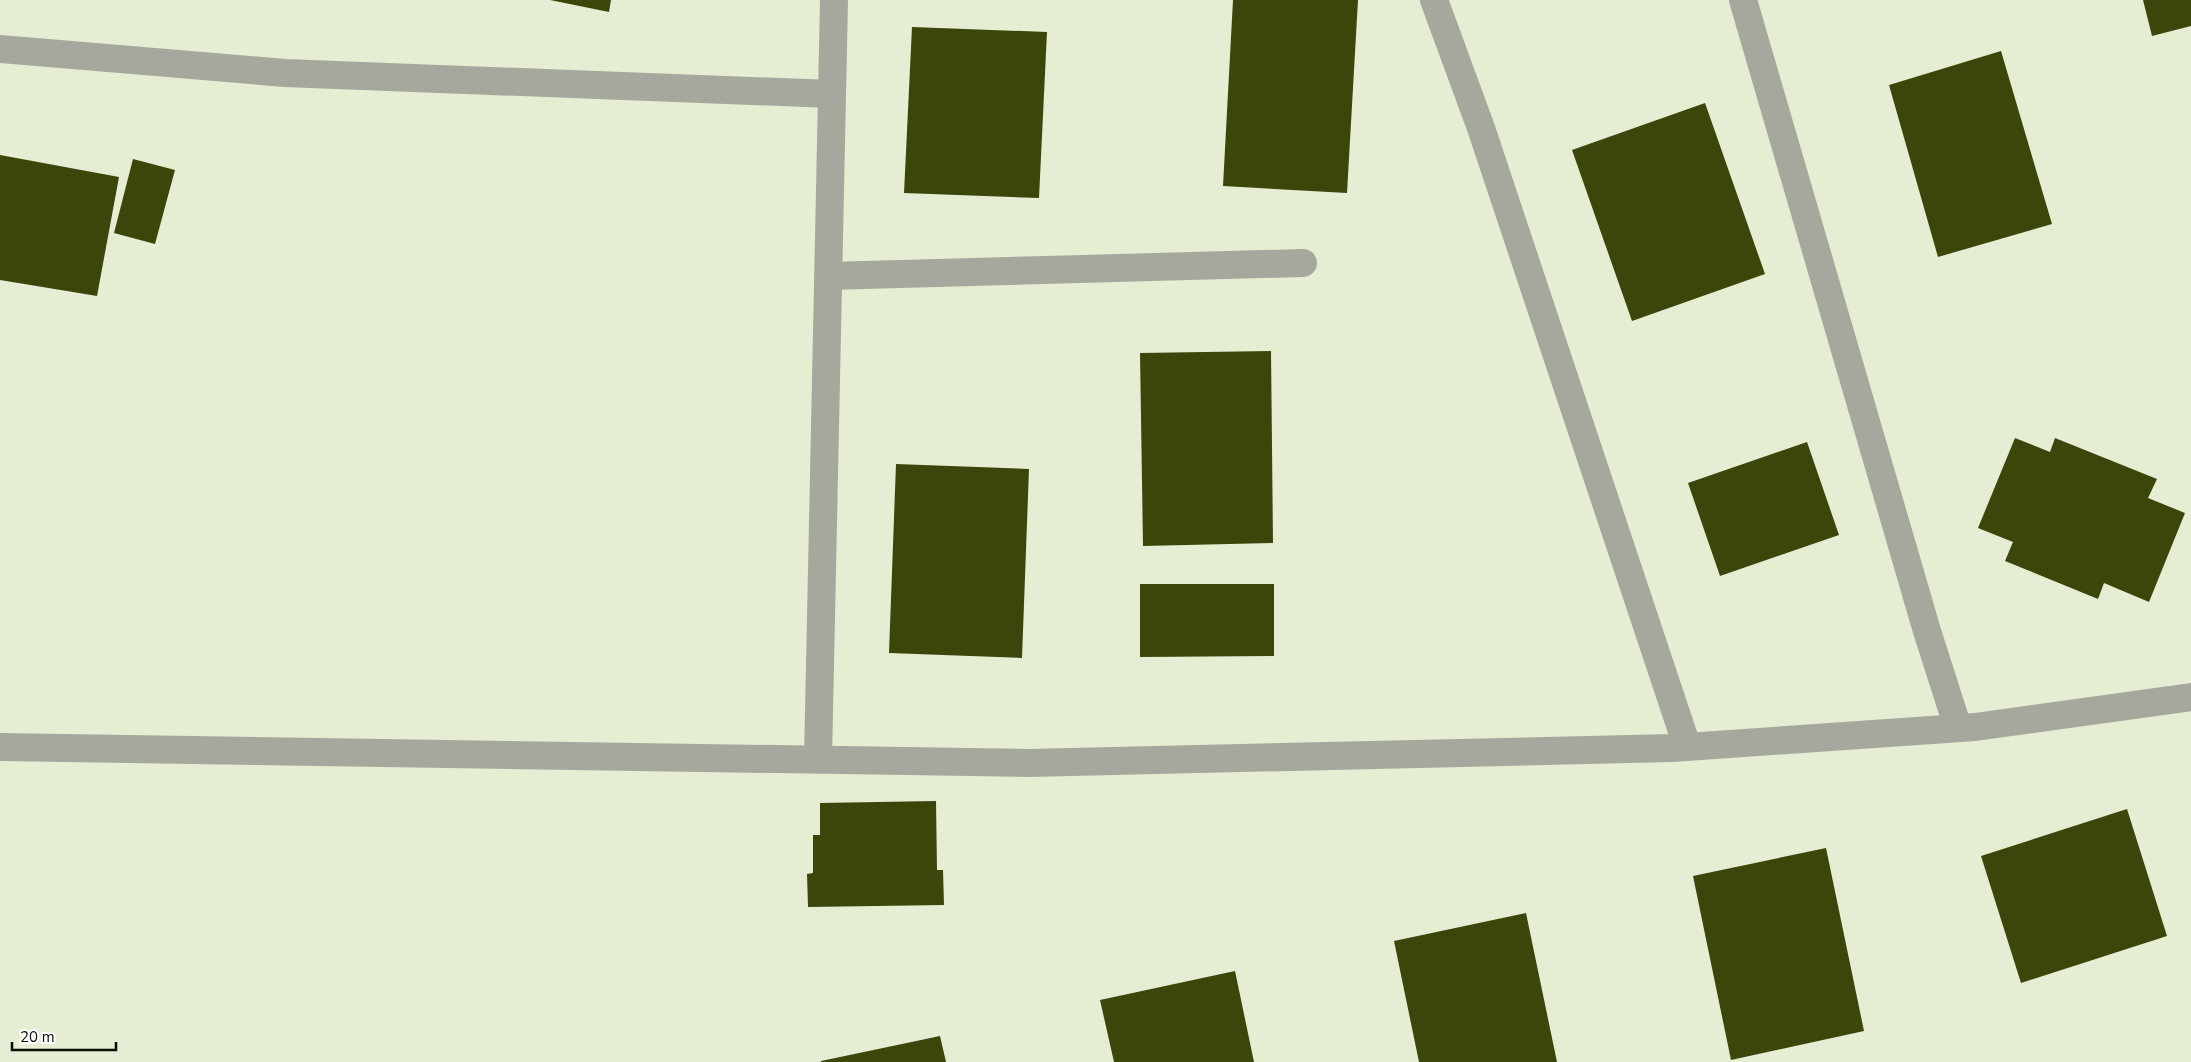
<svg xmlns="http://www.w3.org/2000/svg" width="2191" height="1062" viewBox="0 0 2191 1062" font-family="'Nunito Sans',sans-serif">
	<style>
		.building { fill: #3b460b }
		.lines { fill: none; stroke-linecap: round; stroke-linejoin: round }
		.minor { stroke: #a5a89d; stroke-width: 28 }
	</style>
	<rect width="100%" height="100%" fill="#e5edd3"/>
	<path class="building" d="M550,0H611L609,12Z
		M1233,0H1358L1347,193L1223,186Z
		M2143,0H2191V26L2152,36Z
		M912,27L1047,32L1039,198L904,193Z
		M2001,51L2052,224L1938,257L1889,85Z
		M1705,103L1765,274L1632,321L1572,150Z
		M0,155L119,177L97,296L0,280Z
		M133,159L175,170L155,244L114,233Z
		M1271,351L1273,543L1143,546L1140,353Z
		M2015,438L2050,452L2055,438L2157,479L2148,498L2185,513L2149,602L2104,583L2098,599L2005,561L2013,542L1978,528Z
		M1807,442L1839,535L1720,576L1688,483Z
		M896,464L1029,469L1022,658L889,653Z
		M1140,584H1274V656L1140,657Z
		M936,801L937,870H943L944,905L808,907L807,874L813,873V835H820V803Z
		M2127,809L2167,936L2021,983L1981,856Z
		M1826,848L1864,1031L1731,1060L1693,876Z
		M1526,913L1557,1062H1419L1394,941Z
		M1235,971L1254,1062H1114L1100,1000Z
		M940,1036L946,1062H821V1061Z"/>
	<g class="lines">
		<path class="minor" d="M1434,0L1481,128L1687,746
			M1743,0L1927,631L1958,728
			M0,49L285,73L832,94
			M828,276L1303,263
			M0,747L1029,763L1672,748L1975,727L2191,697
			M818,760L834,0"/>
	</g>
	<path d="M12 1042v8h104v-8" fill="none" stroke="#0a0d05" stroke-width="2.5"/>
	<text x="20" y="1042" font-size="15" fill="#0a0d05" stroke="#ffffff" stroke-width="4" paint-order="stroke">20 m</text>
</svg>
